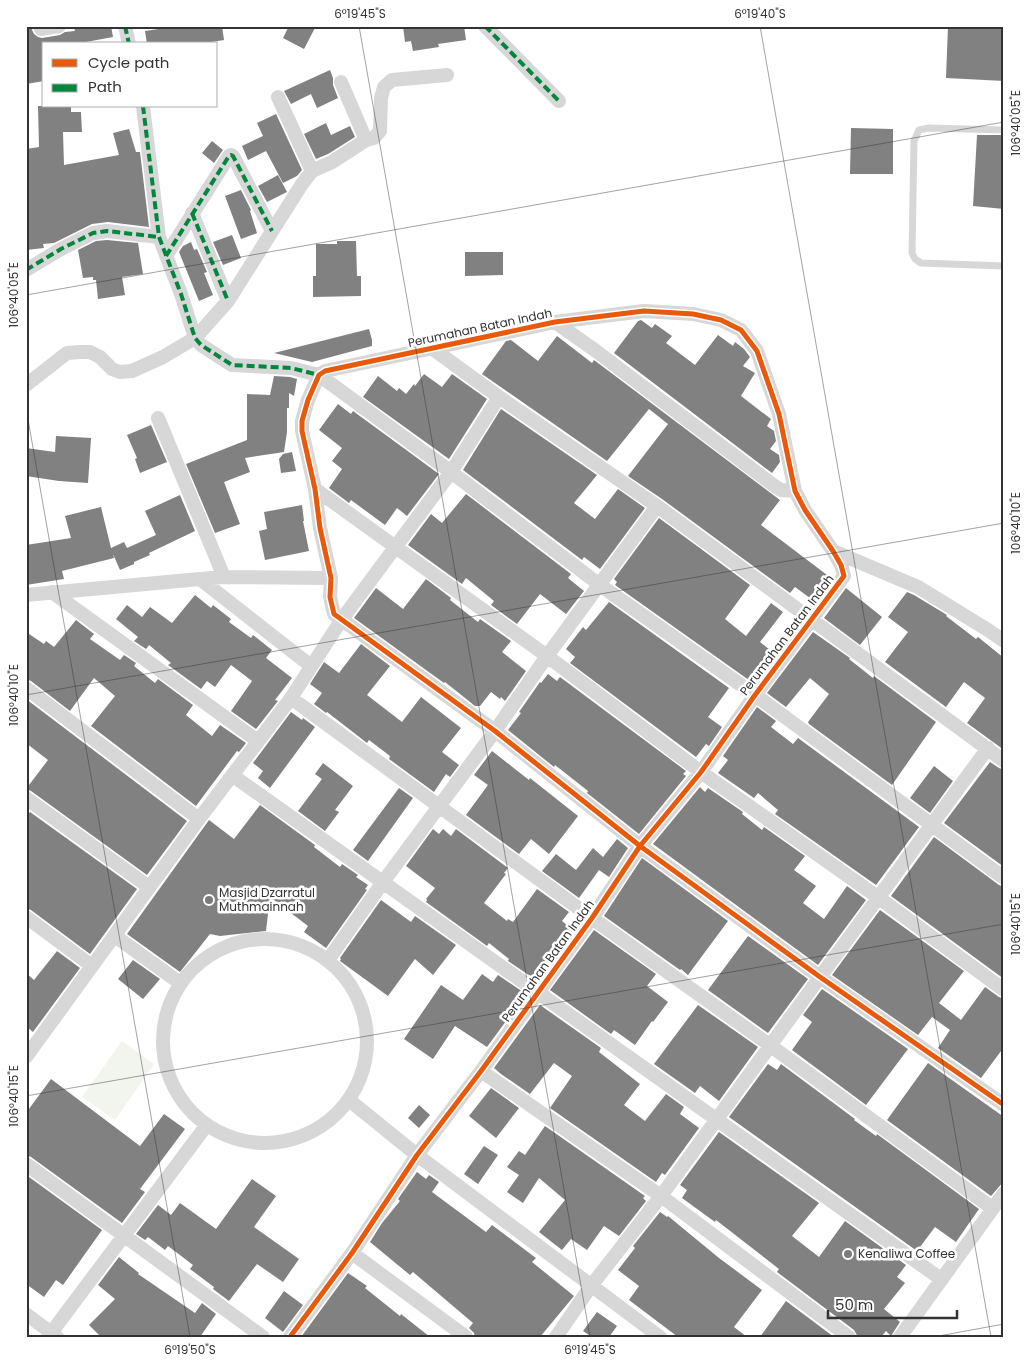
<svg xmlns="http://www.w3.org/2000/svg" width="1030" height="1363" viewBox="0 0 1030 1363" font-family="Poppins,sans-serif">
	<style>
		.green { fill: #f1f5ed }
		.building { fill: #818181 }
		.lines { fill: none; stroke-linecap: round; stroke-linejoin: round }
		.service { stroke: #d7d7d7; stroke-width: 7 }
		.minor { stroke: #d7d7d7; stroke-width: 14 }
		.quiet { stroke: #00873e; stroke-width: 4; stroke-dasharray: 8 4; stroke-linecap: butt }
		.cycleway-casing { stroke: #fff; stroke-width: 8 }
		.cycleway { stroke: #e8590c; stroke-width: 5 }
		.ticks { fill: none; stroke: #333; stroke-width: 1; stroke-opacity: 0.45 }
		.poi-dot { fill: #7a7a7a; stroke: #fff; stroke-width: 2 }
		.labels { text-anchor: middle; stroke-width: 5; stroke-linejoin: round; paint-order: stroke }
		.street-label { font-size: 12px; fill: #333; stroke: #fff }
		.poi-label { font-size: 12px; fill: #333; stroke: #fff; text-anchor: start }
		.neatline { fill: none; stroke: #333; stroke-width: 2 }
		.ticks-label { font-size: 12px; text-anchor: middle; fill: #333 }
	</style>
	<rect width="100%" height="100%" fill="#fff"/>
	<path class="green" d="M122,1041L154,1064L115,1120L82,1097Z"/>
	<path class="building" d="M26,26H33L32,30L34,34L38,37L42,38L60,35L65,32L75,31L74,28L83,26H111L113,37L75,44H44V81L26,84Z
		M179,26H222L224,40L199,44H147L145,31Z
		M289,26H316L304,49L283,38Z
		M403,26H464L466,40L438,44L439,47L413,51L411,41L405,42Z
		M948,26H1004V81L946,78Z
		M330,70L333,78V85L338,98L317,108L311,94L291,104L284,91Z
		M38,106H71V112H81L82,132H63L64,165L119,155L113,133L129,129L136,152H140L149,227L108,222L92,224L54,243L43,244L44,248L26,250V149L39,147Z
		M276,114L302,170L297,176L283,183L266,151L248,160L242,146L263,136L257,123Z
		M326,123L331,135L350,126L355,137L328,154L316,159L304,134Z
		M851,128L893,129V174H850Z
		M977,135H1004V209L973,206Z
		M212,141L223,150L214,163L202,153Z
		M278,175L287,192L267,202L258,186Z
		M241,190L251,210L250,211L257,233L241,239L225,196Z
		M232,235L241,258L223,265L213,242Z
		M107,240L138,243L143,274L122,277L125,295L98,299L96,280H93V277L83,278L78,250L96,241Z
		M337,241H356L357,276H361V296L313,297V276H316V244H337Z
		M191,242L194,250L197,249L207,272L204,273L213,295L199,301L179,252L183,246Z
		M465,252H503V275L465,276Z
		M641,320L652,328L655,324L672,336L666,343L695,365L718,335L733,346L735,342L744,349L750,357L743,366L755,373L741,396L771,419L767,426L774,431L776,441L770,449L779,455L780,462L772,473L614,353L638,321Z
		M369,329L372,340V346L312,362L274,353Z
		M557,336L592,363L594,360L780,500L761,525L831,578L814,601L795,587L790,593L662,499L628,476L668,424L649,409L607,461L482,374L506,341L511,340L538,361Z
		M424,374L442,387L452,374L487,399L449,459L363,397L378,376L397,391L399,388L406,394L414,384L415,386Z
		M274,376L290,377L297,379L294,396L289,393V408H287V432L284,452L245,458L250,472L224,482L240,524L215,533L186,464L247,440V394L270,395Z
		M338,404L351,414L353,411L439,474L407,516L397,508L385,525L351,500L349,503L329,488L342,469L332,461L342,448L319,430Z
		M501,409L597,475L574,503L595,519L618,489L645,508L600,569L584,557L582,560L463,470Z
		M151,425L167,462L140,473L135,459L137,458L127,435Z
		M56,436L91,438L88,483L59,481L26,476V448L55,452Z
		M292,452L296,471L281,473L279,459L283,454Z
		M466,494L571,574L568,578L584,591L566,614L540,594L517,624L491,605L494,601L466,578L462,584L408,545L431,514L442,523Z
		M180,495L195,531L149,553L150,555L134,562V564L120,570L113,554L114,558L62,571L64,579L26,585V545L71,538L65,516L101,507L111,548L124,542L127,548L156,535L145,511Z
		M302,505L304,521H303L309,551L265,560L259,531L267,529L264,512Z
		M659,518L750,585L725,619L746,636L771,603L783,612L760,642L775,654L753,683L615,585L617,582L614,579Z
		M426,579L451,598L450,600L478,622L480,619L511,641L502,652L526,671L505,701L501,697L500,699L491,692L480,706H475L445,682L444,683L354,618L376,588L403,609Z
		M846,588L882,617L860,645L824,618Z
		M907,592L914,595L947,615L946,616L976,639L978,637L1004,658V750L967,723L985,698L964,682L946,707L885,662L908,632L888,617Z
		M195,595L211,608L213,605L231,619L229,622L251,638L253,635L272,650L266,658L292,678L275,700L278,701L256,729L231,711L252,681L231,665L215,687L207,681L201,689L168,665L171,663L149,645L146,649L134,641L138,637L116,619L127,605L142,617L150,607L172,623Z
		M609,602L729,688L708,717L722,727L709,746L706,744L696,757L570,663L575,657L566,649L583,627L586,630Z
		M76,620L94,634L90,639L120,660L124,655L136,663L134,666L155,683L158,679L193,705L186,715L212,736L220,725L246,743L239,752L237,751L196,806L91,726L115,696L94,678L70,711L31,681L26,679V632L44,644L46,641L54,647Z
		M813,632L850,658L849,659L873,678L874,676L936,722L892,785L809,724L808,722L829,694L810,678L786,707L767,693Z
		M361,644L390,666L367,695L402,722L421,697L461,728L442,752L459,765L450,777L446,774L434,792L389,759L390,756L369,740L367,743L327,712L326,713L314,704L322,693L310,684L324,662L339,673Z
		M548,674L557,681L560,677L686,771L683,774L686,776L639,834L587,793L588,791L555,765L554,767L508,730L521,713L519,712L540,682L541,683Z
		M26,699L187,821L147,875L31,791L26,789L48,760L26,743Z
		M757,707L776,721L771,727L793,744L798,738L919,827L876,885L775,814L778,810L758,793L754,798L718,773L728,760L723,756Z
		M291,712L302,720L303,718L315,727L270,788L258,778L263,771L253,763Z
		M492,751L529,780L530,778L578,816L549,854L531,839L519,854L466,815L488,785L474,775Z
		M990,762L999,768L1004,770V867L944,823Z
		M323,763L353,786L335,810L339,812L325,831L298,811L322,779L315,774Z
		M934,766L953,781L930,813L910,798Z
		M700,787L705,792L708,788L743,812L742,814L762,830L764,827L805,856L794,870L816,886L803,903L824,919L847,886L866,900L818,965L653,844Z
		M399,788L413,798L368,861L353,850Z
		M260,805L315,845L314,847L340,867L342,864L358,875L356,877L368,885L365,889L367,890L326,948L304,932L308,926L270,897L266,931L220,936L210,934L180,972L127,934L209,820L234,839Z
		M30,812L137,889L90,954L31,910L26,908V817Z
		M433,829L439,834L443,829L451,836L456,829L508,868L504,873L506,874L484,903L507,921L508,919L513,922L537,889L569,912L562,921L573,930L536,980L508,961L509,959L489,943L487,946L426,902L427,900L426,899L435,888L406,866Z
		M934,837L999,885L1004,887V979L891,896Z
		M617,839L628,848L609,877L599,870L579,898L542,871L556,854L576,870L593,848L603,857Z
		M642,858L728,921L688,975L681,969L680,970L604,916Z
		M381,900L411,922L415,916L456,945L433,975L415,959L388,996L340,961L341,959L340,958Z
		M880,910L964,971L939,1003L961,1020L985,987L999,997L1004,999V1047L981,1078L938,1048L950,1030L932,1017L918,1035L832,975Z
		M594,930L656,974L647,986L668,1002L653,1022L652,1021L635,1045L614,1030L611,1034L550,990Z
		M748,936L808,979L768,1033L708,990Z
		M57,951L80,968L33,1032L26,1026V973L34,980Z
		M133,960L160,979L143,999L118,979Z
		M482,974L493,982L498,975L526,994L487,1047L455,1026L433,1059L404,1039L441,985L463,1000Z
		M822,989L908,1049L866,1105L792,1050L812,1022L803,1015Z
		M540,1005L601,1048L599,1052L640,1084L624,1105L645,1121L666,1094L684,1107L680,1114L699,1128L665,1175L662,1173L656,1182L550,1108L572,1076L554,1063L530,1094L501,1074L494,1068Z
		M698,1005L758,1047L719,1101L700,1086L695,1093L654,1064Z
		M928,1063L1004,1117V1181L991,1196L887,1120Z
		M768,1064L777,1070L781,1064L855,1119L854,1120L876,1136L877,1134L979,1209L956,1242L935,1227L917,1251L729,1117Z
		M51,1079L140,1146L164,1114L185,1129L140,1189L145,1192L122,1223L31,1157L26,1155V1113Z
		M491,1088L519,1108L496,1138L469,1116Z
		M419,1105L430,1115L419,1128L408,1118Z
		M545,1126L645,1196L643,1198L646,1201L619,1236L604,1226L587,1250L571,1239L562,1250L539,1232L565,1200L539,1178L523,1203L507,1192L519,1175L507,1167L519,1151L525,1155Z
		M719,1132L819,1203L792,1236L819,1257L845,1221L906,1265L897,1277L905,1283L884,1309L900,1322L891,1336L886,1331L881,1337H858L854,1330L777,1272L779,1269L716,1220L715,1222L682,1198L687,1190L680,1185Z
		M484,1146L498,1155L478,1184L464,1174Z
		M417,1172L426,1179L429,1175L439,1182L432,1192L486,1232L492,1225L536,1258L532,1262L574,1296L540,1337H475L474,1333L469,1328L473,1323L413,1272L410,1275L370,1242L382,1223L400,1201L398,1199Z
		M29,1177L102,1230L63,1285L56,1280L44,1297L26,1284V1180Z
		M252,1179L276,1196L254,1227L299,1259L283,1282L257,1264L229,1301L213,1289L214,1287L190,1269L193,1265L168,1246L165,1250L148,1237L145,1240L136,1234L158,1205L171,1215L180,1203L216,1229Z
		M660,1212L667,1217L668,1216L719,1258L762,1290L734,1327L747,1337H678L629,1300L639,1286L618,1270L635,1248L633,1246Z
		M119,1257L139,1273L138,1274L195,1313L202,1303L216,1314L200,1337H101L89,1325L115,1299L98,1285Z
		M348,1273L367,1286L365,1288L400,1316L401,1314L430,1337H301Z
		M284,1291L303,1305L283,1332L265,1318Z
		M786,1301L834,1337H760Z
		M597,1312L617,1326L609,1337H592L583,1331Z"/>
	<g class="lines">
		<path class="service" d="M1004,130L929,128L919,130L914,141L912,253L915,259L921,263L1004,266"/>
		<path class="minor" d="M125,26L129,44
			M485,26L559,101
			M41,29L59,26
			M341,82L366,140
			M278,97L312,171
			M143,106L159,237L181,294L195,338L201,345L232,365L291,368L319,375L451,472L600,585L755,695L1004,878
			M192,213L228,301
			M166,256L229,156L231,155L233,156L272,231
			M26,270L61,249L93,233L107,231L159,237
			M555,322L596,351L776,487L781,490L795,491
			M433,349L499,397L657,506L1004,761
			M26,385L67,353L80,352H90L100,357L112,369L120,372L132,371L163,357L195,338L228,301L302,184L312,171L332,162L366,140L374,138L380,131L381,98L384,87L392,80L447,75
			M158,418L224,577
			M315,489L547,656L701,772L879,898L1004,990
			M833,551L918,587L988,630L1004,641
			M200,579L311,666
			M52,592L258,741
			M26,595L200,579L224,577L331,578
			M26,688L199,819
			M291,698L592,918L771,1046L992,1208
			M232,775L941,1279
			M26,798L149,887
			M26,917L92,966
			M115,936L180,983
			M163 1041a102 102 0 1 1 204 0a102 102 0 1 1-204 0Z
			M328,960L383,882L495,731L547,656L657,506
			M26,1057L199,819L291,698L342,619L451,472L499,397
			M481,1071L661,1196L849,1337
			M349,1100L417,1155L660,1337
			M26,1164L263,1337
			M352,1253L466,1337
			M26,1314L57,1337
			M48,1337L206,1126
			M290,1337L352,1253L417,1155L481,1071L592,918L640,846L701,772L755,695L844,576L841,565L833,551L805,510L795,491L779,414L757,351L741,330L721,320L693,314L644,311L555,322L325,371L319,375L308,400L302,421V431L315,489L320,528L331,578L330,597L334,614L495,731L640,846L820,977L1004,1105
			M556,1337L591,1286L661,1196L820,977L988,748
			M900,1337L1004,1193"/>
		<path class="quiet" d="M125,26L129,44
			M485,26L559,101
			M143,106L159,237L181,294L195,338L201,345L232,365L291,368L319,375
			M192,213L228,301
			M166,256L229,156L231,155L233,156L272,231
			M26,270L61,249L93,233L107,231L159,237"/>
		<defs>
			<path id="cycleway" d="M290,1337L352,1253L417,1155L481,1071L592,918L640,846L701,772L755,695L844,576L841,565L833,551L805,510L795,491L779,414L757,351L741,330L721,320L693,314L644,311L555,322L325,371L319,375L308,400L302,421V431L315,489L320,528L331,578L330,597L334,614L495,731L640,846L820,977L1004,1105"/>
		</defs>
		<use href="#cycleway" class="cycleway-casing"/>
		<use href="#cycleway" class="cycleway"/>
	</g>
	<path class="ticks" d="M359,26L590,1337M760,26L991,1337M26,295L1004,122M26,408L190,1337M26,695L1004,523M26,1096L1004,924M933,1337L1004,1324"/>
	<g class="poi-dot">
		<circle cx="209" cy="900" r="5"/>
		<circle cx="848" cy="1254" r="5"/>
	</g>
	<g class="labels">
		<g class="street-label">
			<text transform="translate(480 328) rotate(-12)" y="4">Perumahan Batan Indah</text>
			<text transform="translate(787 635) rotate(-53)" y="4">Perumahan Batan Indah</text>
			<text transform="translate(548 961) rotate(-54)" y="4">Perumahan Batan Indah</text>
		</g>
		<g class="poi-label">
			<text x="219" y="897">Masjid Dzarratul<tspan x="219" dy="14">Muthmainnah</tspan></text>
			<text x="858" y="1258">Kenaliwa Coffee</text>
		</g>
	</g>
	<rect width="1030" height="1363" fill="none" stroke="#ffffff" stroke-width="55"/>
	<rect x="42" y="42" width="175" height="65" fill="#ffffff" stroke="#adadad"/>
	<rect x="52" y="59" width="25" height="8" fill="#e8590c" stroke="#adadad"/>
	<text x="88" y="68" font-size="15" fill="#333333">Cycle path</text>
	<rect x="52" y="84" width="25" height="8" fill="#00873e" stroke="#adadad"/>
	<text x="88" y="92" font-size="15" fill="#333333">Path</text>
	<path d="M828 1310v8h129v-8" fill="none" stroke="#333333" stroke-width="2.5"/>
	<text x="835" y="1310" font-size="15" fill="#333333" stroke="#ffffff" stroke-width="4" paint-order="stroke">50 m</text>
	<rect x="28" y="28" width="974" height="1308" class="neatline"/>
	<g class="ticks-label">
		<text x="360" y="18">6°19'45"S</text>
		<text x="760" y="18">6°19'40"S</text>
		<text transform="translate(1016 123) rotate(-90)" y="4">106°40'05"E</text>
		<text transform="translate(14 295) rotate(-90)" y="4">106°40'05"E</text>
		<text transform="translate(1016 523) rotate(-90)" y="4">106°40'10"E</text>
		<text transform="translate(14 695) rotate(-90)" y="4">106°40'10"E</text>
		<text transform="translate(1016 924) rotate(-90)" y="4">106°40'15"E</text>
		<text transform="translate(14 1096) rotate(-90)" y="4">106°40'15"E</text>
		<text x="190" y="1354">6°19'50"S</text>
		<text x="590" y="1354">6°19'45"S</text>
	</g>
</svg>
